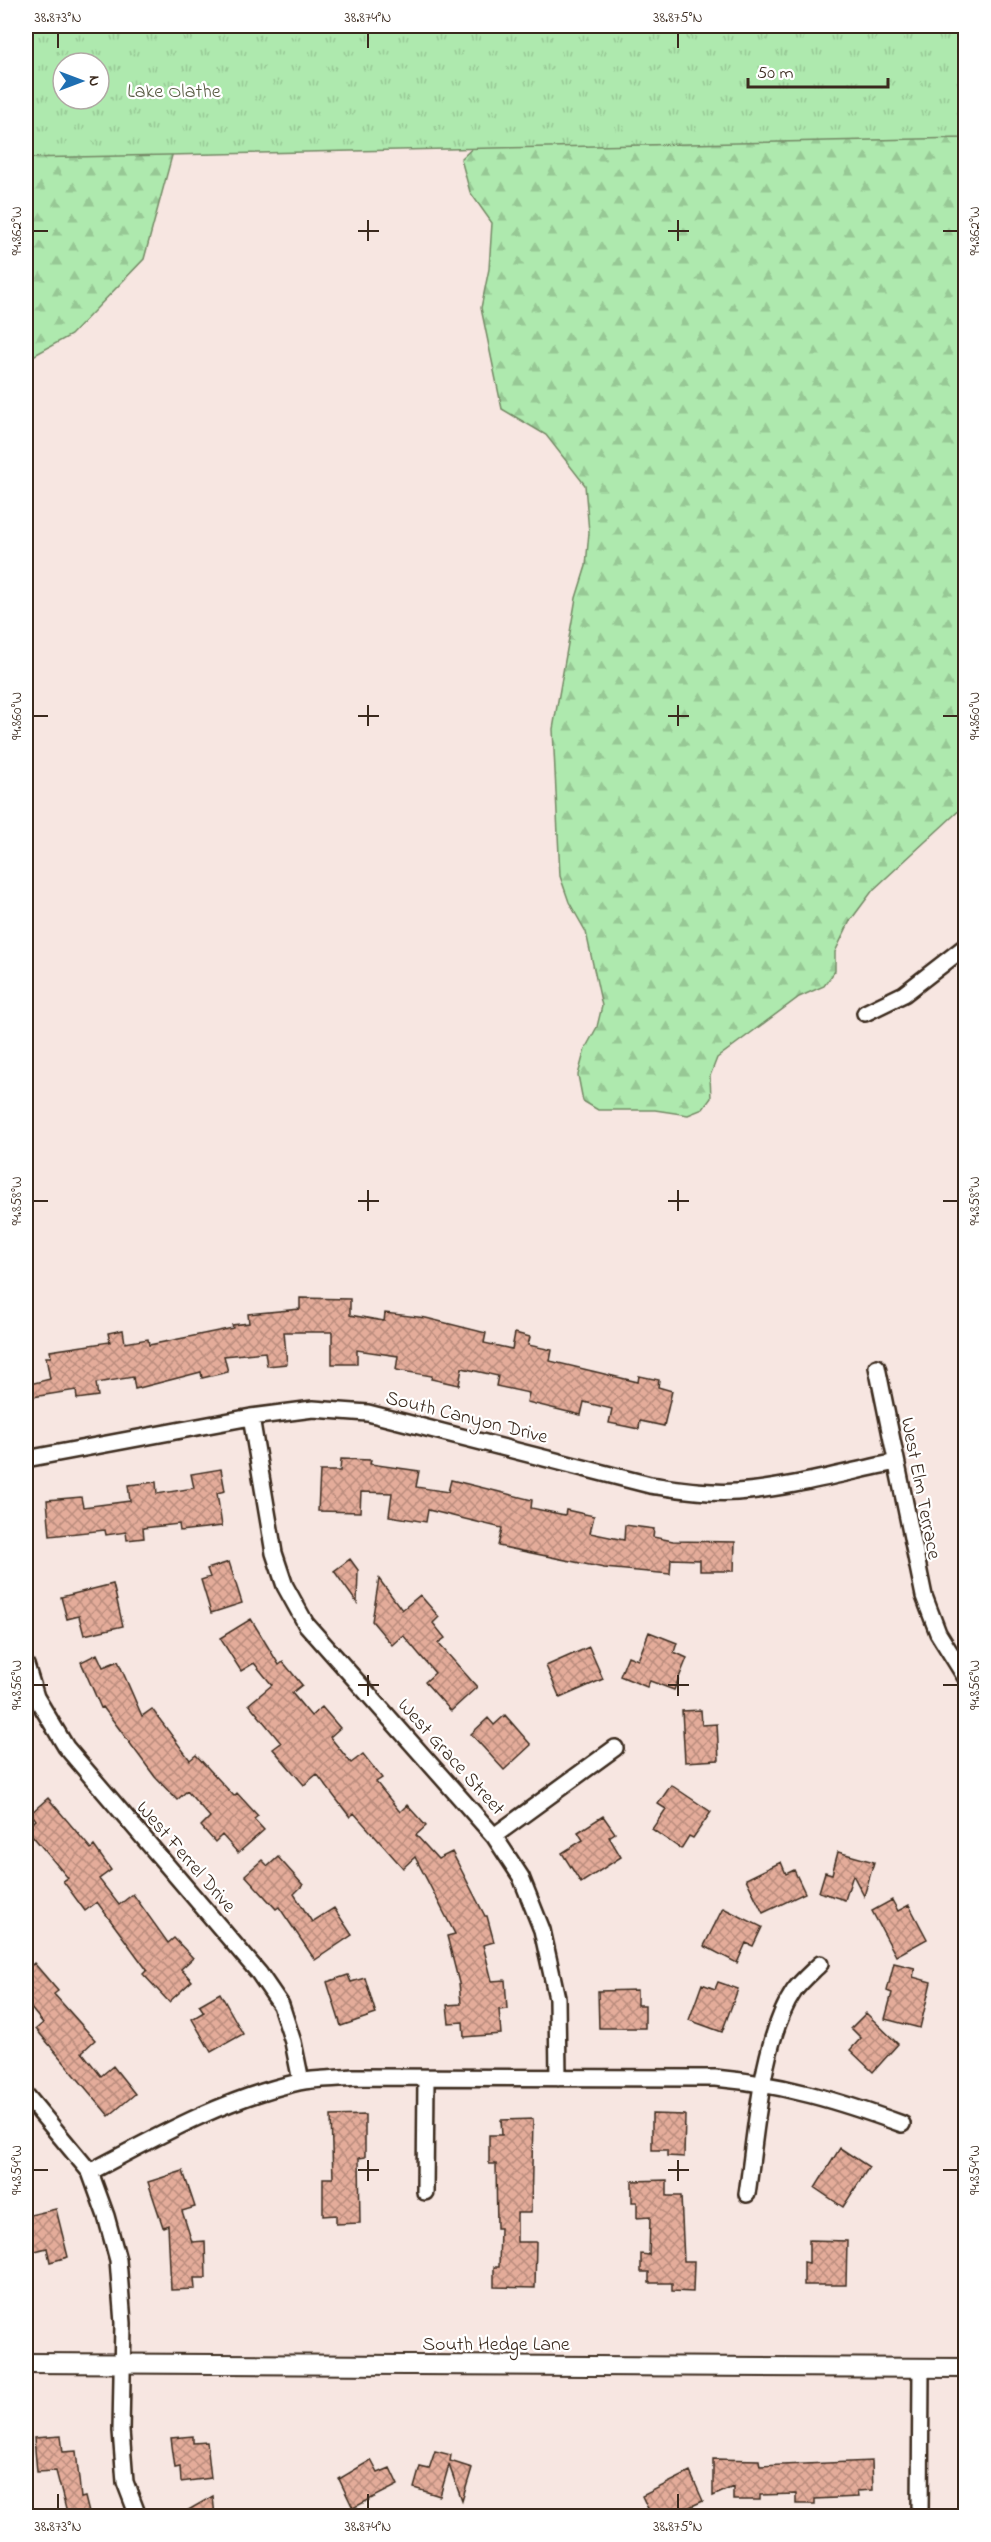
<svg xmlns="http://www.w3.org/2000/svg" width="991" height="2542" viewBox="0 0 991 2542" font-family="'Indie Flower',sans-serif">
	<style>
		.forest { fill: url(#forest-firs); stroke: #748a66; stroke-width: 1.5 }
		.park { fill: url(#park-tufts); stroke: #748a66; stroke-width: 1.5; fill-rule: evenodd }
		.building { fill: url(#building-cross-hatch); stroke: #3b2a1e; stroke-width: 1.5 }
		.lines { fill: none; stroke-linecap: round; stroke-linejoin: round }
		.minor-casing { stroke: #3b2a1e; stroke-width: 20 }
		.tertiary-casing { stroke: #3b2a1e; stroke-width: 22 }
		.minor { stroke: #fff; stroke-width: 15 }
		.tertiary { stroke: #fff; stroke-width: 18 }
		.ticks { fill: none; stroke: #3b2a1e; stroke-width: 2 }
		.labels { text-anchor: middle; stroke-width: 4.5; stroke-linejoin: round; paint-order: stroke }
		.park-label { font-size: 20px; fill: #585a42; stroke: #fff }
		.street-label { font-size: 20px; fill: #3b2a1e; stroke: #fff }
		.neatline { fill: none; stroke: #3b2a1e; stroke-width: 2 }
		.ticks-label { font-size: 15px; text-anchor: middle; fill: #3b2a1e }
	</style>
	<defs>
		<pattern id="forest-firs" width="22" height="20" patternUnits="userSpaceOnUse" patternTransform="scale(1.5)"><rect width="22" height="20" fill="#aee9ae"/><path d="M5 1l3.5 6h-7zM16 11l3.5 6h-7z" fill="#97c895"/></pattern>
		<pattern id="park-tufts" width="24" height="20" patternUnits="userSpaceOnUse" patternTransform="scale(1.5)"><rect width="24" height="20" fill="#aee9ae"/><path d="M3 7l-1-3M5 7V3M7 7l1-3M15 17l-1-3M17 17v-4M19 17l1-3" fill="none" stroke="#97c895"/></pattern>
		<pattern id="building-cross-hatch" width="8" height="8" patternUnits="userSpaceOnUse" patternTransform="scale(1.5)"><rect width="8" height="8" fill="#e4ac9a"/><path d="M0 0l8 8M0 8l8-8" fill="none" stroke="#ba8c7d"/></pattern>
	</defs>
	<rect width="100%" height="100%" fill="#f7e6e1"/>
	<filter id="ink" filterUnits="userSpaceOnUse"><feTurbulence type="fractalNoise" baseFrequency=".0167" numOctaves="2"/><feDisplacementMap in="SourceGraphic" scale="12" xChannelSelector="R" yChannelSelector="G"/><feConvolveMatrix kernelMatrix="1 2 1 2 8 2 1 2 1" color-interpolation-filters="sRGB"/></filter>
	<g filter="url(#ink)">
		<path class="forest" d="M502,120H965V805L873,890L850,921L835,952V971L824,986L799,997L717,1058L710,1076L711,1098L703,1109L688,1115L655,1110H598L583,1101L578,1075L585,1049L597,1027L602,1006L586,932L569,902L560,876L553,729L576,598L586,566L589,532L585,485L546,435L502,409L481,308L489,269L492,223L470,192L461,159Z
			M26,135L173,152L144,259L71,335L26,360Z"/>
		<path class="park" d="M26,26H965V138L26,158ZM63,63H99V99H63Z"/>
		<path class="building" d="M300,1298L350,1299V1315L384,1321L385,1313L426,1318L486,1333L484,1343L512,1349L515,1333L530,1337L528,1345L552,1350L550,1361L638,1382L639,1376L659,1380L658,1387L672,1391L664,1426L640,1421L639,1429L609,1423L612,1409L584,1402L581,1415L527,1402L529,1393L496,1386L498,1376L462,1368L459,1385L431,1379L432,1376L396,1370L398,1356L357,1350V1364H332V1332H284L287,1364L267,1366L265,1352L224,1356L228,1372L202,1378L201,1372L135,1389L133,1377L96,1383L98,1396L77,1399L76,1390L26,1398V1385L50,1379L46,1357H51L50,1351L110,1342L108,1333L123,1330L125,1343L148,1339L149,1345L233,1328L232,1325L249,1323L248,1314L300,1309Z
			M341,1459L371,1460L370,1464L419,1471L416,1487L448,1492L451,1480L532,1500L531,1508L565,1515L566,1510L594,1516L590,1533L624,1540L625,1525L654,1529L653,1537L673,1541L735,1542L734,1571H700V1560L671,1559L670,1574L604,1568L498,1546L502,1528L428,1510L426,1522L389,1516L392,1493L361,1492L360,1512L318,1511L320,1471H340Z
			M221,1469L225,1491L217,1493L222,1526L180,1531L179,1524L143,1528L144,1538L127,1540L126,1532L106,1535L105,1530L50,1536L47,1500L81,1497L83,1507L130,1501L128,1485L156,1482L157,1494L194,1488L191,1474Z
			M350,1559L358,1570L357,1603L334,1571Z
			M229,1562L242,1603L211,1613L201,1580L210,1577L207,1569Z
			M379,1579L402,1610L420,1595L439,1617L433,1623L445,1638L438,1643L477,1687L451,1711L425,1682L435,1673L403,1635L392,1645L372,1621Z
			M113,1584L123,1626L84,1635L79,1616L67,1619L61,1597Z
			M251,1619L279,1665L283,1662L302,1685L292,1693L311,1716L322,1707L340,1728L330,1737L351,1763L363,1754L382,1778L376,1782L400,1812L407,1805L426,1826L416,1835L438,1859L452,1852L485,1916H487L494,1942L483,1945L492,1981L505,1980L507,2009L499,2010L501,2034L464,2037L463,2022L449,2023L447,2005L461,2004L459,1983L447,1936L455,1934L415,1857L403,1868L354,1813L350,1817L317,1774L304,1785L273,1749L281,1743L249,1704L272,1685L254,1663L241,1671L220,1638Z
			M649,1632L677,1643L674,1652L687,1658L674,1690L650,1681L647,1687L620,1676L628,1656L638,1660Z
			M589,1647L603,1679L560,1698L546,1666Z
			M97,1654L103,1667L118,1661L142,1716L152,1709L190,1760L196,1755L234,1796L237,1793L258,1816L254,1819L264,1830L238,1853L222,1835L215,1842L201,1826L210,1817L187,1791L177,1800L155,1777L103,1707L101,1708L81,1662Z
			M701,1710L702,1725L717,1724L719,1760L685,1762L682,1711Z
			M505,1715L531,1745L504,1770L471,1734L488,1718L494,1725Z
			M671,1785L711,1812L693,1838L689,1836L681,1849L652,1829L666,1809L658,1804Z
			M48,1798L91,1849L94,1846L111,1870L99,1879L119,1905L133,1894L168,1943L174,1938L193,1958L181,1969L192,1981L169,2002L143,1974L147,1970L97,1902L85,1911L63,1881L68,1878L26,1828L36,1820L31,1813Z
			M603,1816L615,1833L609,1837L621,1857L581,1883L562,1853L583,1840L578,1832Z
			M838,1852L874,1862L864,1896L853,1875L845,1900L819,1892L825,1872L832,1874Z
			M278,1857L303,1885L294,1894L312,1922L334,1908L352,1935L315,1960L279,1907L276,1909L245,1875L262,1860L268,1866Z
			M781,1862L786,1874L794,1870L805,1893L763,1913L746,1879Z
			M892,1900L898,1911L909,1905L927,1939L896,1956L872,1911Z
			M723,1908L762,1927L753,1946L746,1943L737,1963L704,1946Z
			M34,1963L58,1991L54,1994L95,2040L82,2052L101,2076L113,2066L135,2094L109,2116L36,2029L43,2023L26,2002V1970Z
			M894,1963L915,1968L913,1977L931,1982L920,2028L885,2019L892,1993L887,1991Z
			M348,1975L351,1982L365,1978L376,2014L341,2026L327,1982Z
			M718,1982L738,1989L722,2032L689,2020L702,1984L715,1989Z
			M637,1990V2005H645V2028H599L598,1991Z
			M220,1993L243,2034L211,2052L192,2019L204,2012L199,2005Z
			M866,2013L898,2044L873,2072L850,2050L861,2038L851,2028Z
			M652,2114L685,2115L684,2157L667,2156V2150H652Z
			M365,2115V2157L359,2158L360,2223L336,2224V2215L323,2216V2178H333L331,2116Z
			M533,2119L531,2213H517V2242H536L535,2288L494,2287V2267H499L500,2228H497L496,2164H489V2135H502L501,2120Z
			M840,2148L869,2167L843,2207L815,2188Z
			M183,2171L195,2207L182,2211L192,2242L205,2241L206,2278H194L195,2289L171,2290L168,2225L163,2227L148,2182Z
			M667,2180V2196H681L684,2261H694L693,2292L672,2291V2283H649V2272H641V2254L649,2255L650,2217L637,2218V2202H632V2181Z
			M56,2209L68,2257L50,2262L47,2248L31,2252L26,2230V2216Z
			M809,2240L847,2241L846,2285H804V2262L809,2263Z
			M61,2436L63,2452L76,2451L81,2498L85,2497L90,2517H68L56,2471L37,2472L34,2438Z
			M193,2436V2443L207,2442L211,2478L181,2482L180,2467L175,2468L171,2438Z
			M435,2451L451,2455L450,2461L472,2468L462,2501L449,2465L440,2496L414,2488L420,2467L429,2469Z
			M713,2459L759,2460L760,2466L872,2461L873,2490L857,2491L858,2497L815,2499V2504H796V2494L760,2495V2500H733V2487L713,2496Z
			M371,2460L378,2473L390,2468L398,2485L353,2508L339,2479Z
			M690,2472L703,2501L667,2517H652L642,2496Z
			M213,2496L215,2517H176Z"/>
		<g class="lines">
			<defs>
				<path id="minor" d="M865,1013L904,994L966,946
					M877,1367L924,1596L938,1633L966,1678
					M251,1417L274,1553L285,1586L306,1624L494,1836L521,1877L542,1930L557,1998L558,2078
					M26,1459L251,1417L313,1409L368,1413L650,1485C679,1489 708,1494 737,1492C790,1488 843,1473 896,1462
					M26,1665L36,1697L66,1747L259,1973L281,2005L293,2042L301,2081
					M494,1836L615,1748
					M26,2095L90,2172L106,2216L118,2260L123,2323L121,2431L125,2482L138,2516
					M90,2172C158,2136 223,2099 299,2082C316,2078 336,2079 354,2077L715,2078C783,2084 839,2101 902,2124
					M425,2192L426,2078
					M747,2194C756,2134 761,2040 794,1991C801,1981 812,1972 820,1964
					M920,2516L921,2368"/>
				<path id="tertiary" d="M26,2363L966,2368"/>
			</defs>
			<use href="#minor" class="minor-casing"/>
			<use href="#tertiary" class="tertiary-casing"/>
			<use href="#minor" class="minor"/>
			<use href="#tertiary" class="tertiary"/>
		</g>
	</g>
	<path class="ticks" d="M58,33V48M368,33V48M678,33V48M368,220V241M678,220V241M33,231H48M358,231H379M668,231H689M943,231H958M368,705V726M678,705V726M33,716H48M358,716H379M668,716H689M943,716H958M368,1190V1211M678,1190V1211M33,1201H48M358,1201H379M668,1201H689M943,1201H958M368,1675V1696M678,1675V1696M33,1685H48M358,1685H379M668,1685H689M943,1685H958M368,2160V2181M678,2160V2181M33,2170H48M358,2170H379M668,2170H689M943,2170H958M58,2494V2509M368,2494V2509M678,2494V2509"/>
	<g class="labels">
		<g class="park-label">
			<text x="174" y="97">Lake Olathe</text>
		</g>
		<g class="street-label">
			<text transform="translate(467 1416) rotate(14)" y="7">South Canyon Drive</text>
			<text transform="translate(922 1488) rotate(79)" y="7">West Elm Terrace</text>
			<text transform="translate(452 1756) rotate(48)" y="7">West Grace Street</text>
			<text transform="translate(187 1856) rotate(49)" y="7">West Ferrel Drive</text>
			<text x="496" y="2350">South Hedge Lane</text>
		</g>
	</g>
	<rect width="991" height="2542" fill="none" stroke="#fff" stroke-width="66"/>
	<g transform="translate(81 81) rotate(90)"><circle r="28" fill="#ffffff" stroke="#b1aaa5" stroke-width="1.5"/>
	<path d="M0-4.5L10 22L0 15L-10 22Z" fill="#1f6fb2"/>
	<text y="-9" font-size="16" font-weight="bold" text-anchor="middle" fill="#3b2a1e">N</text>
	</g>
	<path d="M748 78v9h140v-9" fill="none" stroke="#3b2a1e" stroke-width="3"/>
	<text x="757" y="78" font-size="18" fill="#3b2a1e" stroke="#ffffff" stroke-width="4.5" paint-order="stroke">50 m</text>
	<rect x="33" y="33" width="925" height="2476" class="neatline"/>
	<g class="ticks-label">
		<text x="58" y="22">38.873°N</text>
		<text x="368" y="22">38.874°N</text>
		<text x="678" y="22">38.875°N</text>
		<text transform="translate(974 231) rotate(-90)" y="5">94.862°W</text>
		<text transform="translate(16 231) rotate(-90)" y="5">94.862°W</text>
		<text transform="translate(16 716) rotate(-90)" y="5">94.860°W</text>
		<text transform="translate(974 716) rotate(-90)" y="5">94.860°W</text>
		<text transform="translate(974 1201) rotate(-90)" y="5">94.858°W</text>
		<text transform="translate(16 1201) rotate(-90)" y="5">94.858°W</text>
		<text transform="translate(16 1685) rotate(-90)" y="5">94.856°W</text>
		<text transform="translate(974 1685) rotate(-90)" y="5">94.856°W</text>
		<text transform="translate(16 2170) rotate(-90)" y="5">94.854°W</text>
		<text transform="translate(974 2170) rotate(-90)" y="5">94.854°W</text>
		<text x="58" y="2531">38.873°N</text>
		<text x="368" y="2531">38.874°N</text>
		<text x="678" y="2531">38.875°N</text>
	</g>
</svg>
